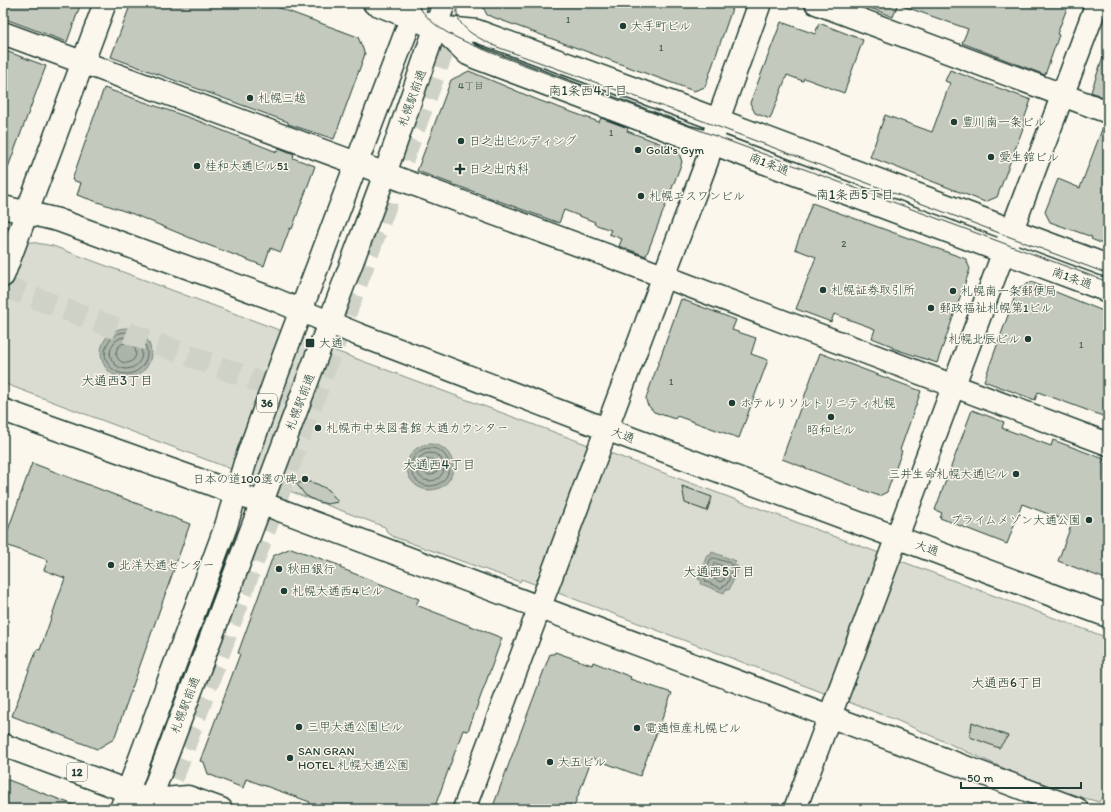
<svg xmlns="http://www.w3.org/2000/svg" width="1111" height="812" viewBox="0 0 1111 812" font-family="Itim,'Klee One',sans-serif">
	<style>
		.green { fill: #dbdcd1; stroke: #7d8c82 }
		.water { fill: #adb4aa; stroke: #74847b }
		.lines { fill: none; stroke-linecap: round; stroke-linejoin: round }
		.shore { stroke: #586d63; stroke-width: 1 }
		.building { fill: #c4c9be; stroke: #1f3d34 }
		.minor-tunnel { stroke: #cfd2c7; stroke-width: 22; stroke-dasharray: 22 11; stroke-linecap: butt }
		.minor-casing { stroke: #1f3d34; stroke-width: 25 }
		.major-casing { stroke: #1f3d34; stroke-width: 25 }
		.highway-casing { stroke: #1f3d34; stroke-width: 25 }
		.minor { stroke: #fbf7ec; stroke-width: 22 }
		.major { stroke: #fbf7ec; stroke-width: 22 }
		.highway { stroke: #fbf7ec; stroke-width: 22 }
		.tram { stroke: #1f3d34; stroke-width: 1 }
		.poi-dot { fill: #1f3d34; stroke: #fbf7ec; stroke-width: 1.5 }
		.labels { text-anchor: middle; stroke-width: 3; stroke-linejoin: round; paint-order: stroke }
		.number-label { font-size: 10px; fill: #486056 }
		.shield { fill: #fbf7ec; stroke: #61756b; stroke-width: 1 }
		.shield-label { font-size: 11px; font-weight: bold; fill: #1f3d34 }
		.poi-label { font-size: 12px; fill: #1f3d34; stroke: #fbf7ec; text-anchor: start }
		.street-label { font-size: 12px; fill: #1f3d34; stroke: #fbf7ec }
		.neighbourhood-label { font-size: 13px; fill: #1f3d34; stroke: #fbf7ec }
	</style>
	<rect width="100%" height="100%" fill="#fbf7ec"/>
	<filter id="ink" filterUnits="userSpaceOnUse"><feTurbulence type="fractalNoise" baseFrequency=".025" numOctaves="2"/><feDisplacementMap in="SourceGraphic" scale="8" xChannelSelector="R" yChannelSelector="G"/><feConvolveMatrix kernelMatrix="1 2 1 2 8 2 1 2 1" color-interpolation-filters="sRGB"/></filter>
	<g filter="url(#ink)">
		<path class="green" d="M3,237L53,246L1108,638V801L1102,798L1099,802L1048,788L896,720L521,579L520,582L394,537L387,532L385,527L3,383Z"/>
		<path class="water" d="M101 353a25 25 0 1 1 50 0a25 25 0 1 1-50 0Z
			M407 467a23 23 0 1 1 46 0a23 23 0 1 1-46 0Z
			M712,552L736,561L734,565L739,567L729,590L726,589L724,593L701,584L702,581L698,579L707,555L710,556Z"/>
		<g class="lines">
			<path class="shore" d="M105 353a21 21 0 1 1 42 0a21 21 0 1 1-42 0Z
				M110 353a16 16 0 1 1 32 0a16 16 0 1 1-32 0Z
				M116 353a10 10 0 1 1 20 0a10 10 0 1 1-20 0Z
				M411 467a19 19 0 1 1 38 0a19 19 0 1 1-38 0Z
				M416 467a14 14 0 1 1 28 0a14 14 0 1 1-28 0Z
				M422 467a8 8 0 1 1 16 0a8 8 0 1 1-16 0Z
				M714,558L730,563L733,569L727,584L721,588L706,582L704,577L710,560Z
				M715,563L725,567L727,570L724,580L720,582L709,576Z"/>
		</g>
		<path class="building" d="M3,3H81L67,42L3,18Z
			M131,3H266L358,37L365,54L334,139L288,124V122L111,57Z
			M481,3H734L705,87L694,91L487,15Z
			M858,3H898L893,17Z
			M900,3H1069L1057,34L1059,35L1045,75L962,43L968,29L900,5Z
			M781,22L815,34L819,23L863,40L844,93L804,78L803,81L787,75L770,119L755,113L750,103Z
			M1106,48H1108V99L1091,92Z
			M3,50L46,66L4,178L3,177Z
			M950,70L1031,100L1023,122L1025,123L997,197L985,202L870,157L885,115L932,132L950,83L945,81Z
			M469,71L538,100L599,122L601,118L628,128L627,131L678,150L682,162L646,256L619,246L622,239L609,234L611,230L594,224L595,222L564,210L559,223L417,171L451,80Z
			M104,88L196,120L277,152L279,148L294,154L293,158L315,166L292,229L290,228L281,252L270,248L264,266L200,242L133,214L77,195L81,183L72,180Z
			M1104,124H1108V246L1091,239L1092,237L1050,222L1045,212L1058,179L1080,188Z
			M812,203L966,259L970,269L937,363L892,348V346L872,338L875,329L834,314L831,322L796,309L816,257L795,249Z
			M1031,282L1108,313V418L1038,392L1035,400L984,381L1018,288Z
			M681,299L736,320L732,330L756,338L751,354L768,360L739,438L677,416L675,419L654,412L647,404L646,398Z
			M820,353L921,391L900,450L902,451L887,492L879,496L782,459Z
			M972,410L1004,422L1002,428L1051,446L1053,440L1104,459L1102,463L1108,465V511L1104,523L1108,524V580L1058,561L1072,523L1022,504L1007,544L940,518L942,513L935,510Z
			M32,463L190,524L114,739L97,749L12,716L37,649L40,650L65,578L44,570L48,560L3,544Z
			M310,482L317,484L329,490L338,502L327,504L316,501L305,495L296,483Z
			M682,486L712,497L707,511L685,503Z
			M291,548L341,566L340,568L419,599L416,605L502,638L468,731L463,730L434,809H318L309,805L310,802L246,779L243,788L208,774L204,762L200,761L240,654L238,653L273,556Z
			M555,652L592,665L593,662L631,677L630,679L672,693L640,776L592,758L573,809H492L550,654H554Z
			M972,722L1008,736L999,748L970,737Z
			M3,778L82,808V809H3Z"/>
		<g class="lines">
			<path class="minor-tunnel" d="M3,286L313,402
				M161,809L461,3"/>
			<defs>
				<path id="minor" d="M374,3L444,31L468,54L477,58L687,137L712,143L1108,291
					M816,3L1108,112
					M436,27L477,31L697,112L1108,266
					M3,33L663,276L1108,444
					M3,207L58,220L271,298L357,334L606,429L1108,616
					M3,276L105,3
					M3,410L208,483L1077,809
					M464,809L707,161L718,120L760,3
					M795,809L1097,3"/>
				<path id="major" d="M121,809L128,791"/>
				<path id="highway" d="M3,745L141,796
					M128,791L226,526L245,463L283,358L417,3
					M150,800L385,174L444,3
					M150,800L188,797L221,809"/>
			</defs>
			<use href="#minor" class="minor-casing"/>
			<use href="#major" class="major-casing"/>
			<use href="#highway" class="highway-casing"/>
			<use href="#minor" class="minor"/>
			<use href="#major" class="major"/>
			<use href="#highway" class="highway"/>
			<path class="tram" d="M417,3C432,31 464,41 492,53L1108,282
				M458,3C450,27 481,39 497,47L695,118L1108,274"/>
		</g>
	</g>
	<g class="poi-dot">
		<circle cx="623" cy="26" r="4"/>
		<circle cx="250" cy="98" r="4"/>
		<circle cx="954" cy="122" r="4"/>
		<circle cx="461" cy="141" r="4"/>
		<circle cx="638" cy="150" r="4"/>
		<circle cx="991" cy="157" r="4"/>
		<circle cx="197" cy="166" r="4"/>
		<path d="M458 163h4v4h4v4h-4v4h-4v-4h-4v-4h4z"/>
		<circle cx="641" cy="196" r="4"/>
		<circle cx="823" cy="290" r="4"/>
		<circle cx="953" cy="291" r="4"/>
		<circle cx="931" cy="308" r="4"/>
		<circle cx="1028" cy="339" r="4"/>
		<rect x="305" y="338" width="10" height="10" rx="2"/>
		<circle cx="732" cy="403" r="4"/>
		<circle cx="831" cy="417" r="4"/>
		<circle cx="318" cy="428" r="4"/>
		<circle cx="1016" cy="474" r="4"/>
		<circle cx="305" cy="479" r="4"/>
		<circle cx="1089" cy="520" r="4"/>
		<circle cx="111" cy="565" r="4"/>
		<circle cx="279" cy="569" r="4"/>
		<circle cx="284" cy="591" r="4"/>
		<circle cx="299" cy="727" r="4"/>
		<circle cx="637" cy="728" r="4"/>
		<circle cx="290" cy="758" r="4"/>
		<circle cx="550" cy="762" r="4"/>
	</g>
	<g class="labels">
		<g class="number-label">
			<text x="568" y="23">1</text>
			<text x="661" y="51">1</text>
			<text x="471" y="89">4丁目</text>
			<text x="611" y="136">1</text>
			<text x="844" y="247">2</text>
			<text x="1081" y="348">1</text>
			<text x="671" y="385">1</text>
		</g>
		<g class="shield">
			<rect x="257" y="394" width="20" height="18" rx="3"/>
			<rect x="67" y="763" width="20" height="18" rx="3"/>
		</g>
		<g class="shield-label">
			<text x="267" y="407">36</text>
			<text x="77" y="776">12</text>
		</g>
		<g class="poi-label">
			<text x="631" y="30">大手町ビル</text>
			<text x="258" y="102">札幌三越</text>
			<text x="962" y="126">豊川南一条ビル</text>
			<text x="469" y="145">日之出ビルディング</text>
			<text x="646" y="154">Gold's Gym</text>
			<text x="999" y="161">愛生舘ビル</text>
			<text x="205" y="170">桂和大通ビル51</text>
			<text x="469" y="173">日之出内科</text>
			<text x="649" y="200">札幌エスワンビル</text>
			<text x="831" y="294">札幌証券取引所</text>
			<text x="961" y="295">札幌南一条郵便局</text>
			<text x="939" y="312">郵政福祉札幌第1ビル</text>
			<text x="1020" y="343" text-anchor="end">札幌北辰ビル</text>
			<text x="319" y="347">大通</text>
			<text x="740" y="407">ホテルリソルトリニティ札幌</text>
			<text x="326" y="432">札幌市中央図書館 大通カウンター</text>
			<text x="831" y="434" text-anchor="middle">昭和ビル</text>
			<text x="1008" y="478" text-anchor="end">三井生命札幌大通ビル</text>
			<text x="297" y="483" text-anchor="end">日本の道100選の碑</text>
			<text x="1081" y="524" text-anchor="end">プライムメゾン大通公園</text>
			<text x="119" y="569">北洋大通センター</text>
			<text x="287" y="573">秋田銀行</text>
			<text x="292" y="595">札幌大通西4ビル</text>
			<text x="307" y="731">三甲大通公園ビル</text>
			<text x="645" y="732">電通恒産札幌ビル</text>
			<text x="298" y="755">SAN GRAN<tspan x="298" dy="14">HOTEL 札幌大通公園</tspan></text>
			<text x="558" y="766">大五ビル</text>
		</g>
		<g class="street-label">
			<text transform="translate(412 98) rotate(-70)" y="4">札幌駅前通</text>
			<text transform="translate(769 164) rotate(21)" y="4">南1条通</text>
			<text transform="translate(1072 278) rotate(20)" y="4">南1条通</text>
			<text transform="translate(300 402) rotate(-69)" y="4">札幌駅前通</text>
			<text transform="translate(623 435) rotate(21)" y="4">大通</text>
			<text transform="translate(927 548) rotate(20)" y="4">大通</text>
			<text transform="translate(185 705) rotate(-69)" y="4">札幌駅前通</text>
		</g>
		<g class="neighbourhood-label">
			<text x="588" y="95">南1条西4丁目</text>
			<text x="855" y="199">南1条西5丁目</text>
			<text x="117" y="385">大通西3丁目</text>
			<text x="439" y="469">大通西4丁目</text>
			<text x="719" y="576">大通西5丁目</text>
			<text x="1007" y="687">大通西6丁目</text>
		</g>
	</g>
	<rect width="1111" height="812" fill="none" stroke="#fbf7ec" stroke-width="16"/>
	<rect x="8" y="8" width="1095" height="796" fill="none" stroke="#1f3d34" stroke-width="1.5" filter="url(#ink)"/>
	<path d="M961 782v6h120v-6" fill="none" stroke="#1f3d34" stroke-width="2"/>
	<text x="967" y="782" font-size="12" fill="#1f3d34" stroke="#fbf7ec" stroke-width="3" paint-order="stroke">50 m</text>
</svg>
